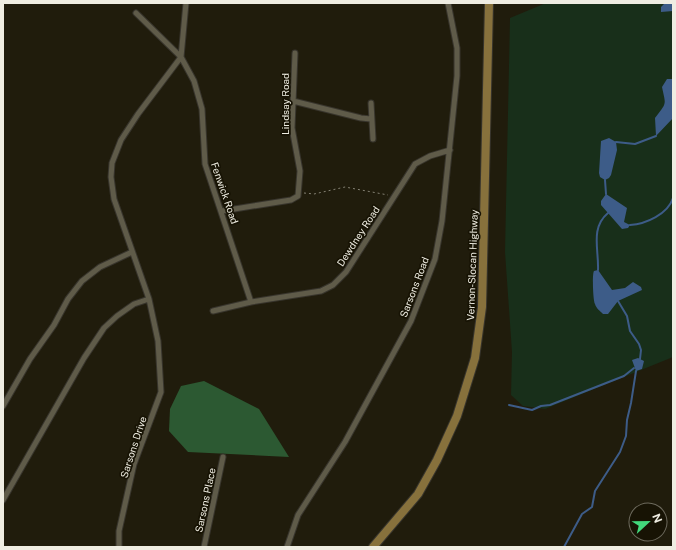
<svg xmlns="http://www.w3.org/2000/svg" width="676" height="550" viewBox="0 0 676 550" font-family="'Public Sans',sans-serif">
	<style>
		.green { fill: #182f1a }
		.forest { fill: #2c5932 }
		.water { fill: #3d5c88 }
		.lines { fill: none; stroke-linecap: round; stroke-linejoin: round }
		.stream { stroke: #3d5c88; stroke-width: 2 }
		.minor-casing { stroke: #38352d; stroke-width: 7 }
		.primary-casing { stroke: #38352d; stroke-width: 10 }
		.path { stroke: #858274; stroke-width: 1; stroke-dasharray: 2 3; stroke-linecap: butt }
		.minor { stroke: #5f5b49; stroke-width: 5 }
		.primary { stroke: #87713c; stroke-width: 8 }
		.labels { text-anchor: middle; stroke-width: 3.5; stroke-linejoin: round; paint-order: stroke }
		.street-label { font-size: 10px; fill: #efede2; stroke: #171304 }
	</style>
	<rect width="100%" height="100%" fill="#201c0c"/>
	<path class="green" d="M546,3H673V357L545,409L523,406L511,395L512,352L505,252L510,18Z"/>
	<path class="forest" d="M204,381L259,409L289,457L188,452L169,431L170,409L181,386Z"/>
	<path class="water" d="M665,3H673V11L661,12V7Z
		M667,79H673V118L656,136L655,118C667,102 666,106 662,87Z
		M609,138L616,142L617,150L611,175L609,178L605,180L600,177L599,173L601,141Z
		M606,194L627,208L624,222L630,225L628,228L622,229L601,205V201Z
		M598,270L612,290L625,288L633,282L641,287L642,290L618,301L608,314H603C600,311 596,308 595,304C593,301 592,274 594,271Z
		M638,358L644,361L642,369L636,371L632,360Z"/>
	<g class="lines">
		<path class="stream" d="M616,142L635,144L656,136
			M605,180L606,194
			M630,225C646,224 668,214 673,198
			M598,270C599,250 590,228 608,213
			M618,301L627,316L630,331L639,344L641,350L640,359
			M509,405L532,410L541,406L550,405L624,376L634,368
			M564,547L582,514L592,507L595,491L620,452L626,436L627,420L631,403L636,371"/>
		<defs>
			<path id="minor" d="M136,13L181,57L194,81L202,109L205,164L251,302
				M293,101L361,118L371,119
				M371,103L373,139
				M222,211L291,200L298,196L300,171L292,128L295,53
				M213,311L251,302L321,291L333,285L346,272L415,164L430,156L450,150
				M3,406L30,359L54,325L68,299L82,281L100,267L132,252
				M3,500L84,358L104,328L117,316L134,304L149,299
				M119,547V531L134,464L161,392L158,341L149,299L114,199L111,177L112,163L121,140L138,114L181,57L186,3
				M204,547L223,457
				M287,547L298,515L345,442L411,321L435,259L442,221L457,76V48L448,3"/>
			<path id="primary" d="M373,547L418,494L437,460L457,416L475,358L482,307L489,3"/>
		</defs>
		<use href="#minor" class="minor-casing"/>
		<use href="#primary" class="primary-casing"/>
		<path class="path" d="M304,193L314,194L345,187L388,195"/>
		<use href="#minor" class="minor"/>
		<use href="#primary" class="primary"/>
	</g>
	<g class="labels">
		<g class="street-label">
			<text transform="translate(285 104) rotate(-90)" y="4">Lindsay Road</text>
			<text transform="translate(225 193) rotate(71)" y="4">Fenwick Road</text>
			<text transform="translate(358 236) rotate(-57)" y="4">Dewdney Road</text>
			<text transform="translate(472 265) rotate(-88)" y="4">Vernon-Slocan Highway</text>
			<text transform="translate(414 287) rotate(-69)" y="4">Sarsons Road</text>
			<text transform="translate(133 447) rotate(-72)" y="4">Sarsons Drive</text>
			<text transform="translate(205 500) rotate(-78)" y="4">Sarsons Place</text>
		</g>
	</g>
	<rect width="676" height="550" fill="none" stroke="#efede2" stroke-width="8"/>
	<g transform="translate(648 522) rotate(68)"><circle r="19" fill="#171304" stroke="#6d6a5d"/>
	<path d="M0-3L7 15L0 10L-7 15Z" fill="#42d77b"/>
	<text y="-6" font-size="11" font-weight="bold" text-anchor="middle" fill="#efede2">N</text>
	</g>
</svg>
